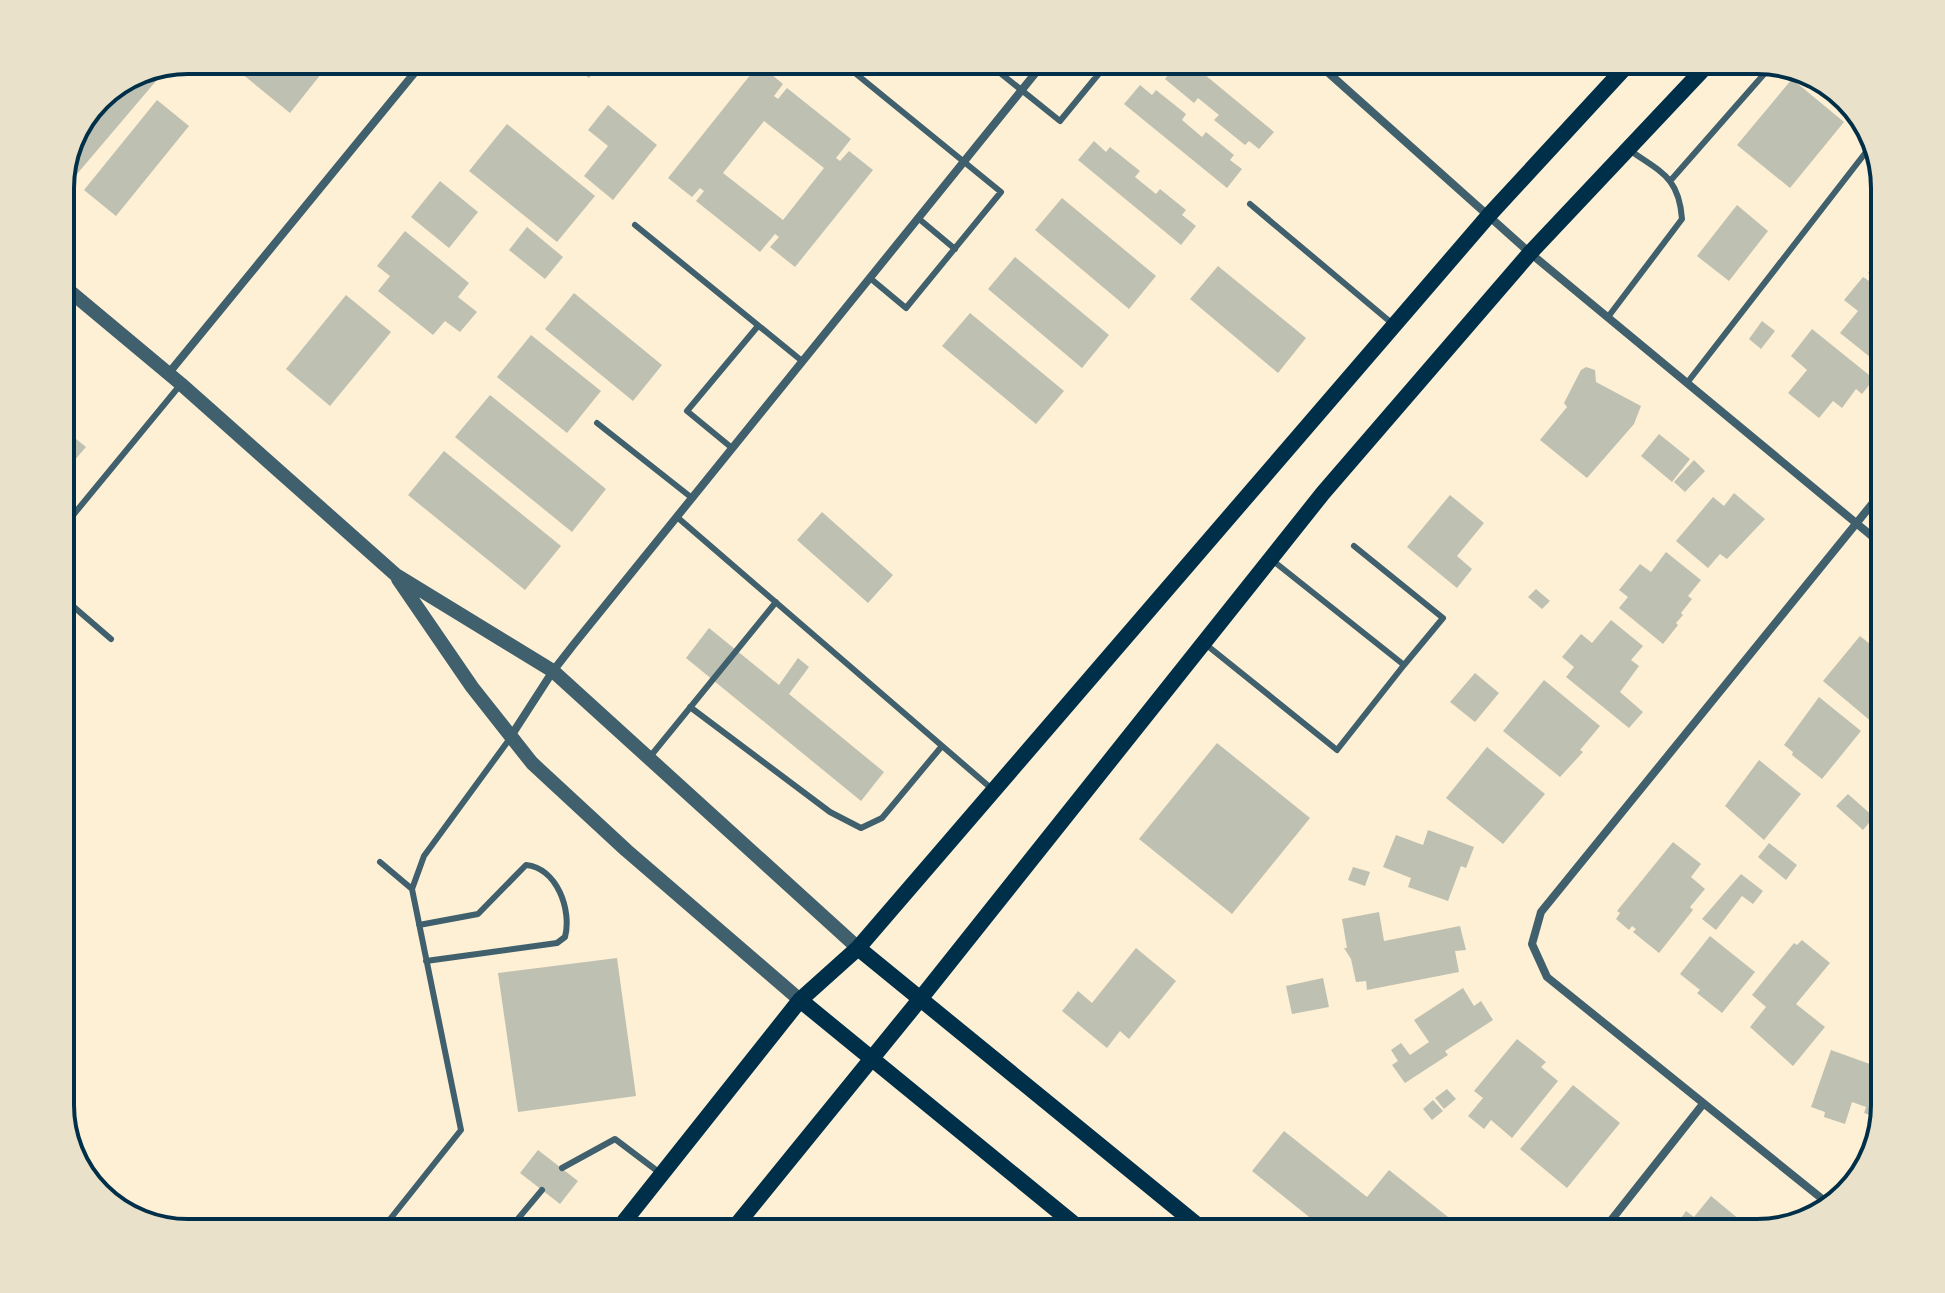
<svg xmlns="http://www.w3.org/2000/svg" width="1945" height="1293" viewBox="0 0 1945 1293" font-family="'Roboto Serif',serif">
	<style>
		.building { fill: #bec0b2; fill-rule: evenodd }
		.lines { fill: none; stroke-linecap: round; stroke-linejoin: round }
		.service { stroke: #3f606c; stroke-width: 6 }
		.minor { stroke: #3f606c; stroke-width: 8 }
		.tertiary { stroke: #3f606c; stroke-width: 14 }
		.secondary { stroke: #003049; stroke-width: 16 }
		.rim { fill: none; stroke: #003049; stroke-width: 4 }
	</style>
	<rect width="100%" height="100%" fill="#fdf0d5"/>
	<path class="building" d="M225,60H314L325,69L290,113Z
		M567,60H603L589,78Z
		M1162,60H1187L1274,132L1259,149L1249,141L1245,145L1214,120L1219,115L1198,98L1194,103L1165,79L1169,74L1158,65Z
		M759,64L783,84L774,96L778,99L787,88L851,139L836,158L840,161L849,151L873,170L795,267L770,247L779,237L775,234L760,252L696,201L704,191L700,188L692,197L668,178ZM764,121L824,168L783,220L723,173Z
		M159,72L162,74L60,194V181L98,97Z
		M1792,79L1844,122L1790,188L1737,145Z
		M1140,85L1152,95L1156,90L1186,114L1182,120L1202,137L1206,132L1234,155L1230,160L1242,169L1227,188L1124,104Z
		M157,100L189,126L116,216L84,190Z
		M608,105L657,145L613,200L584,176L608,146L588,130Z
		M507,124L595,196L557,242L469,171Z
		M1094,141L1106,152L1110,147L1140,171L1135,177L1156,194L1160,189L1186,210L1182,215L1196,226L1181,245L1078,160Z
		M440,181L478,212L449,248L411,217Z
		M1062,198L1156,276L1129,309L1035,230Z
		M1737,205L1768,231L1729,281L1697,256Z
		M527,227L563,257L545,279L509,250Z
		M405,231L469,283L458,297L477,312L460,332L445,321L433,335L378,291L390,276L377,266Z
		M1015,257L1109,335L1082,368L988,289Z
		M1878,260L1885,266V275L1879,282L1868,273Z
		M1218,266L1306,338L1278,373L1190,299Z
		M1863,277L1885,291V350L1880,345L1870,357L1840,333L1858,311L1844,300Z
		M574,293L662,365L633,401L545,329Z
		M346,295L391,332L330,406L286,369Z
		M970,313L1064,391L1036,424L942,346Z
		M1762,321L1775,331L1761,349L1749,339Z
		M1812,329L1874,379L1862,394L1856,389L1842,408L1833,401L1819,418L1788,393L1807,370L1791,356Z
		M531,335L601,391L567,433L497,377Z
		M1586,367L1595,370L1596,382L1641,406L1634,424L1587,478L1540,440L1567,407L1564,403L1581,370Z
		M490,395L606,489L572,532L455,437Z
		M60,426L86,447L60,477Z
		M1659,434L1690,459L1672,482L1641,456Z
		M444,451L561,546L525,590L408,495Z
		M1694,460L1705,471L1685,492L1674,482Z
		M1734,493L1765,519L1727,559L1720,554L1708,568L1676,541L1713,497L1724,506Z
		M1450,495L1484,523L1457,556L1472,569L1457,588L1407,547Z
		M822,512L893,575L868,603L797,540Z
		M1666,552L1701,580L1688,596L1692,599L1681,613L1683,615L1676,623L1678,625L1663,644L1619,608L1628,597L1619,590L1640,564L1651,572Z
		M1536,589L1550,601L1542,609L1528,597Z
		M1611,620L1643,646L1631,660L1639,666L1620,692L1643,712L1629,728L1566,677L1574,667L1562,657L1581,634L1592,643Z
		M709,628L779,685L798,658L809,667L789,694L884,772L861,801L686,658Z
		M1860,636L1885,656V733L1823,681Z
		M1475,673L1499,693L1475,722L1450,702Z
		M1544,680L1600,726L1580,750L1583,752L1560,777L1503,731Z
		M1819,697L1861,731L1822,779L1792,755L1793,752L1784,745Z
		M1217,743L1310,818L1232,914L1139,839Z
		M1487,747L1545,794L1503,844L1446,798Z
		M1759,760L1801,794L1764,840L1725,806Z
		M1848,794L1874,817L1863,830L1836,806Z
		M1428,830L1474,847L1466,868L1461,866L1448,901L1408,887L1411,878L1383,867L1396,835L1423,845Z
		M1673,842L1701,864L1691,877L1705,889L1690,907L1693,910L1659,953L1633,932L1636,929L1632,926L1629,930L1616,919L1620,913L1617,911Z
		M1769,843L1797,865L1786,880L1758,857Z
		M1353,867L1370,872L1365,886L1348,880Z
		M1741,874L1763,891L1753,904L1742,896L1716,930L1702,919Z
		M1379,912L1384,941L1460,926L1466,950L1455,951L1459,972L1367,990L1366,981L1356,982L1351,959L1344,948H1347L1342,919Z
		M1710,936L1755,972L1722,1013L1697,993L1700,990L1680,974Z
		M1802,940L1830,963L1796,1004L1825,1027L1793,1066L1750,1027L1766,1007L1752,995L1794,943L1797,945Z
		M1136,948L1176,981L1129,1039L1120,1031L1107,1048L1062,1011L1078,991L1092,1003Z
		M617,958L636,1096L518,1112L498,973Z
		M1323,978L1329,1007L1292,1014L1286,986Z
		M1463,988L1474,1006L1481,1001L1493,1020L1445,1051L1448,1055L1405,1083L1392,1065L1398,1061L1391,1050L1401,1043L1410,1055L1429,1042L1414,1020Z
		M1517,1039L1546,1062L1541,1067L1558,1081L1512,1138L1491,1120L1484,1129L1468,1116L1483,1098L1474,1091Z
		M1831,1050L1878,1067L1881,1058L1885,1059V1105L1881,1119L1864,1113L1866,1107L1852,1102L1845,1124L1824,1117L1825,1112L1811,1107Z
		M1573,1085L1620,1123L1567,1188L1520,1149Z
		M1447,1089L1456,1099L1444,1109L1435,1098Z
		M1433,1100L1443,1111L1432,1120L1423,1109Z
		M1284,1131L1367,1197L1389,1170L1453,1221L1444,1233H1329L1252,1171Z
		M538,1150L578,1181L560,1204L520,1173Z
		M1711,1196L1740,1220L1728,1233H1671L1686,1211L1694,1217Z"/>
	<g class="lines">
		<path class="service" d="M839,60L1001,192L906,308L870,278
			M984,60L1060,121L1110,60
			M1078,60L1097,76
			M1671,180L1772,65
			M1250,204L1394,325
			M918,218L955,249
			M635,225L802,361
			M1608,317L1682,219C1679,176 1660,172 1628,149
			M1687,383L1873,143
			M597,423L692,498
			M732,448L687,411L758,326
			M677,517L992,789
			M60,531L181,384
			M1354,546L1443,618L1404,665
			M60,595L111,639
			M1204,643L1337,750L1404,665L1272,560
			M690,707L830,812L861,828L882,818L942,746
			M649,758L776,602
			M380,862L412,889
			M419,925L478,914L526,865C557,868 572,910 565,937L557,943L426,961
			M562,1168L615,1139L660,1173
			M379,1233L461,1130L412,889L424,856L511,737
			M506,1233L542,1190"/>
		<path class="minor" d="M1314,60L1530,253L1885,547
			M168,374L425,60
			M511,736L553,671L574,644L1046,60
			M1831,1206L1547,977L1532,944L1541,912L1885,488
			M1601,1233L1703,1104"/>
		<path class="tertiary" d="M60,283L181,384L396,575L553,671L858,948
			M398,579L472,687L532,763L626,850L800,1000"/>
		<path class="secondary" d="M858,948L1207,1233
			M800,1000L1085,1233
			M615,1233L800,1000L858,948L1490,214L1632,60
			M730,1233L921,998L1323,493L1530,253L1712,60"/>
	</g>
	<path d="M0 0H1945V1293H0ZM188 74H1757A114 114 0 0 1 1871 188V1105A114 114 0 0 1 1757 1219H188A114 114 0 0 1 74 1105V188A114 114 0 0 1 188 74Z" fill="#e9e1ca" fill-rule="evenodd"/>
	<path class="rim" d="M188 74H1757A114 114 0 0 1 1871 188V1105A114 114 0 0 1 1757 1219H188A114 114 0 0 1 74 1105V188A114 114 0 0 1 188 74Z"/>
</svg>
